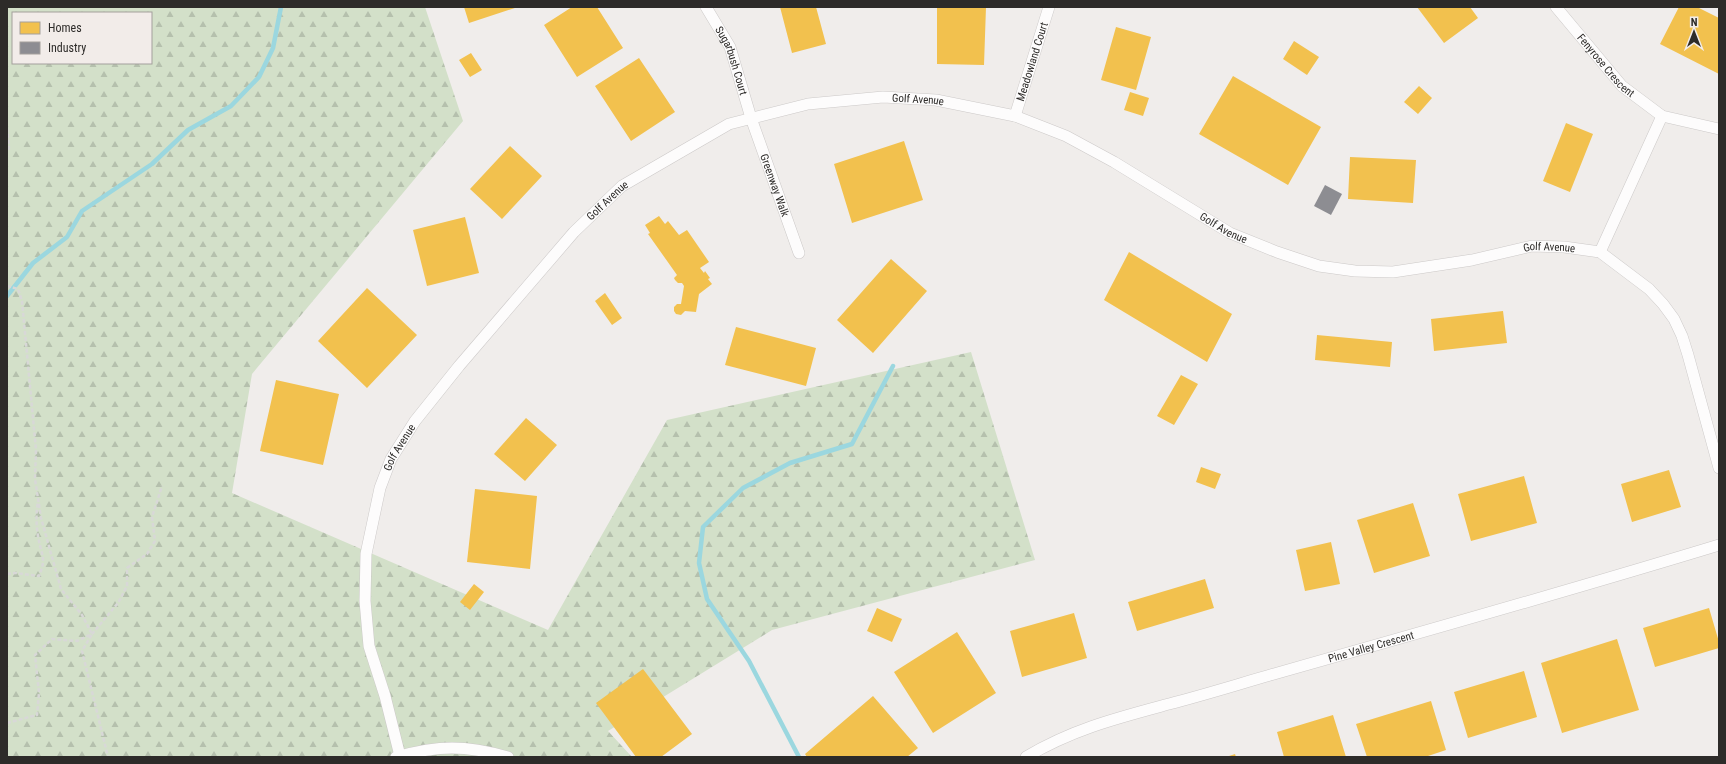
<svg xmlns="http://www.w3.org/2000/svg" width="1726" height="764" viewBox="0 0 1726 764" font-family="'Roboto Condensed',sans-serif">
	<style>
		.forest { fill: url(#forest-firs); fill-rule: evenodd }
		.homes { fill: #f2c14e }
		.industry { fill: #8d8d92 }
		.lines { fill: none; stroke-linecap: round; stroke-linejoin: round }
		.stream { stroke: #9bd7df; stroke-width: 4.5 }
		.street-casing { stroke: #ccc9c8; stroke-width: 12 }
		.path { stroke: #d8d8d7; stroke-width: 2.5; stroke-dasharray: 4 2; stroke-linecap: butt }
		.street { stroke: #fdfcfc; stroke-width: 11 }
		.labels { text-anchor: middle; stroke-width: 4; stroke-linejoin: round; paint-order: stroke }
		.street-label { font-size: 11px; fill: #2d2b29; stroke: #f2ece9 }
	</style>
	<defs>
		<pattern id="forest-firs" width="22" height="20" patternUnits="userSpaceOnUse"><rect width="22" height="20" fill="#d3e0c9"/><path d="M5 1l3.5 6h-7zM16 11l3.5 6h-7z" fill="#b5c0ad"/></pattern>
	</defs>
	<rect width="100%" height="100%" fill="#f0edeb"/>
	<path class="forest" d="M7,7H425L463,121L252,374L232,493L548,630L667,420L971,352L1035,560L772,630L608,731L632,757H7ZM13,13H151V63H13Z"/>
	<path class="homes" d="M464,7H518L469,23Z
		M572,7H597L623,48L577,77L544,25Z
		M780,7H816L826,44L792,53Z
		M937,7H986L984,65L937,64Z
		M1417,7H1470L1478,18L1444,43Z
		M1679,7H1697L1719,18V74L1660,44Z
		M1116,27L1151,37L1136,90L1101,80Z
		M1294,41L1319,57L1307,75L1283,59Z
		M471,53L482,70L470,77L459,60Z
		M639,58L675,112L631,141L595,86Z
		M1233,76L1321,127L1288,185L1199,134Z
		M1419,86L1432,98L1418,114L1404,102Z
		M1130,92L1149,98L1143,116L1124,110Z
		M1566,123L1593,134L1570,192L1543,181Z
		M904,141L923,200L852,223L834,164Z
		M510,146L542,176L502,219L470,189Z
		M1350,157L1416,160L1413,203L1348,199Z
		M659,216L665,224L668,221L679,235L687,230L709,262L700,268L704,273L705,271L710,278L708,279L712,284L699,294L696,312L685,311L681,315L676,314L674,311V307L677,304H681L684,286L682,283H678L675,280L674,278L677,275L648,234L650,233L645,225Z
		M465,217L479,273L427,286L413,230Z
		M1129,252L1232,314L1207,362L1104,300Z
		M891,259L927,291L873,353L837,320Z
		M367,288L417,335L367,388L318,341Z
		M605,293L622,318L612,325L595,301Z
		M1503,311L1507,343L1434,351L1431,319Z
		M736,327L816,348L806,386L725,365Z
		M1317,335L1392,342L1390,367L1315,360Z
		M1181,375L1198,384L1174,425L1157,416Z
		M276,380L339,394L323,465L260,451Z
		M526,418L557,445L525,481L494,454Z
		M1201,467L1221,474L1215,489L1196,482Z
		M1669,470L1681,507L1632,522L1621,484Z
		M1524,476L1537,523L1471,541L1458,494Z
		M475,489L537,496L530,569L467,562Z
		M1413,503L1430,556L1374,573L1357,520Z
		M1331,542L1340,584L1305,591L1296,550Z
		M1205,579L1214,608L1137,631L1128,602Z
		M474,584L484,592L470,610L460,602Z
		M877,608L902,619L892,642L867,631Z
		M1709,608L1719,642V648L1655,667L1643,628Z
		M1074,613L1087,658L1022,677L1010,631Z
		M957,632L996,693L933,733L894,672Z
		M1617,639L1639,710L1562,733L1541,663Z
		M643,669L692,734L661,757H636L596,703Z
		M1524,671L1537,717L1468,738L1454,692Z
		M873,696L918,748L907,757H807L805,754Z
		M1431,701L1446,750L1425,757H1367L1356,724Z
		M1333,715L1346,757H1284L1277,732Z
		M1235,754L1236,757H1226Z"/>
	<path class="industry" d="M1325,185L1342,194L1331,215L1314,206Z"/>
	<g class="lines">
		<path class="stream" d="M7,296L33,263L67,237L82,211L152,164L188,130L231,106L259,77L273,48L281,7
			M799,757L749,661L707,599L699,563L703,527L743,488L790,463L852,444L893,366"/>
		<defs>
			<g id="street">
				<path id="s1" d="M706,7L730,47L751,118L799,253"/>
				<path id="s2" d="M1556,7L1622,86L1662,116L1719,129"/>
				<path id="s3" d="M1015,116L1049,7"/>
				<path d="M1600,252L1662,116"/>
				<path id="s4" d="M400,756L385,696L369,646L365,601L366,554L380,488L391,459L415,421L459,366L574,232L622,186L729,124L808,104L883,97L936,100L1015,116L1066,136L1114,162L1230,233L1277,252L1319,266L1355,271L1393,272L1472,260L1532,246L1564,247L1600,252L1649,289L1663,304L1674,319L1682,336L1688,355L1719,468"/>
				<path d="M396,757C439,745 465,745 508,757"/>
				<path id="s5" d="M1026,757C1073,729 1117,718 1169,704C1204,695 1239,684 1274,674C1423,632 1571,590 1719,545"/>
			</g>
		</defs>
		<use href="#street" class="street-casing"/>
		<path class="path" d="M7,128L9,148L7,150
			M7,286L18,289L22,301L36,450L35,479L41,518L61,589L82,615L92,634L82,651L108,757
			M7,574L16,573L39,576C47,557 41,555 38,536C36,524 36,513 38,501
			M7,723L37,715L39,693L35,655L52,639L77,641L92,634L118,603L127,586V568L147,554L155,541L152,517L162,486"/>
		<use href="#street" class="street"/>
	</g>
	<g class="labels">
		<g class="street-label">
			<text dy="4" stroke="none"><textPath href="#s1" startOffset="60">Sugarbush Court</textPath></text>
			<text dy="4" stroke="none"><textPath href="#s3" startOffset="57">Meadowland Court</textPath></text>
			<text dy="4" stroke="none"><textPath href="#s2" startOffset="77">Fenyrose Crescent</textPath></text>
			<text dy="4" stroke="none"><textPath href="#s4" startOffset="979">Golf Avenue</textPath></text>
			<text dy="4" stroke="none"><textPath href="#s1" startOffset="192">Greenway Walk</textPath></text>
			<text dy="4" stroke="none"><textPath href="#s4" startOffset="643">Golf Avenue</textPath></text>
			<text dy="4" stroke="none"><textPath href="#s4" startOffset="1315">Golf Avenue</textPath></text>
			<text dy="4" stroke="none"><textPath href="#s4" startOffset="1651">Golf Avenue</textPath></text>
			<text dy="4" stroke="none"><textPath href="#s4" startOffset="319">Golf Avenue</textPath></text>
			<text dy="4" stroke="none"><textPath href="#s5" startOffset="363">Pine Valley Crescent</textPath></text>
		</g>
	</g>
	<rect width="1726" height="764" fill="none" stroke="#2d2b29" stroke-width="16"/>
	<rect x="12" y="12" width="140" height="52" fill="#f2ece9" stroke="#a39f9c"/>
	<rect x="20" y="22" width="20" height="12" fill="#f2c14e" stroke="#a39f9c"/>
	<text x="48" y="32" font-size="12" fill="#2d2b29">Homes</text>
	<rect x="20" y="42" width="20" height="12" fill="#8d8d92" stroke="#a39f9c"/>
	<text x="48" y="52" font-size="12" fill="#2d2b29">Industry</text>
	<g transform="translate(1694 32)" stroke="#f2ece9" stroke-width="3" paint-order="stroke">
	<path d="M0-3L7 15L0 10L-7 15Z" fill="#2d2b29"/>
	<text y="-6" font-size="11" font-weight="bold" text-anchor="middle" fill="#2d2b29">N</text>
	</g>
</svg>
